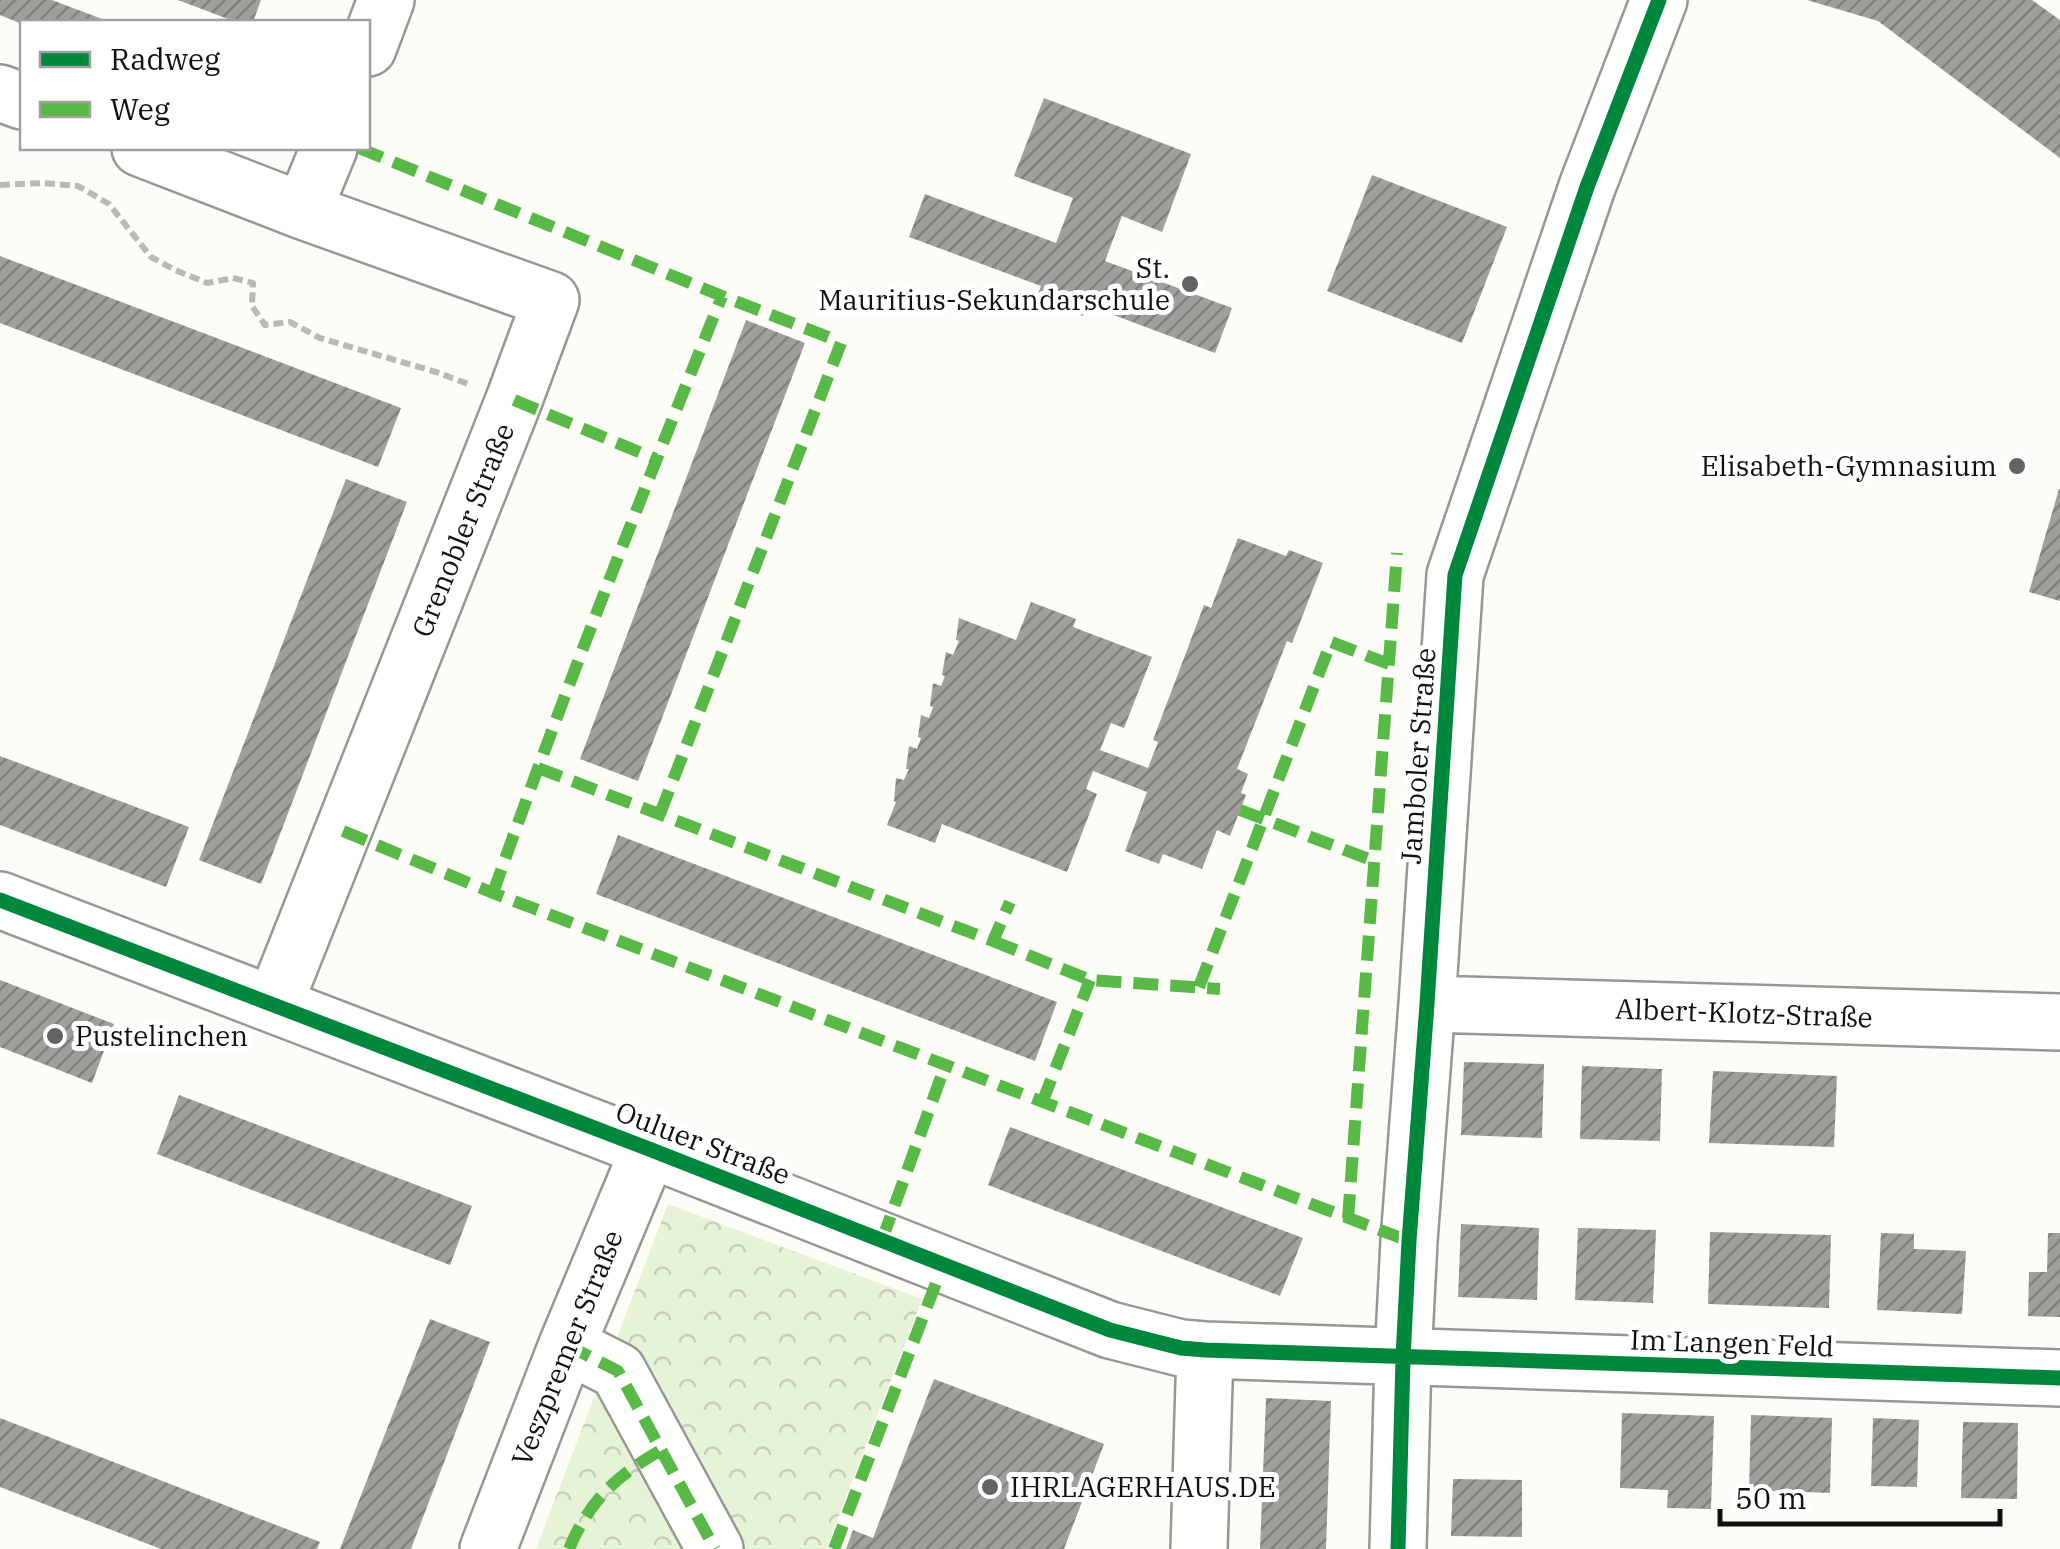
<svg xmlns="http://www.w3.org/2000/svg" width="2060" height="1549" viewBox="0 0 2060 1549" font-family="'IBM Plex Serif',serif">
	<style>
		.park { fill: url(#park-crowns) }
		.building { fill: url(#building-hatch) }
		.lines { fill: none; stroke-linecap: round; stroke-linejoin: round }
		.minor-casing { stroke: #979795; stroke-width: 60 }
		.path { stroke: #b9b9b8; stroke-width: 6; stroke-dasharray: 10 5; stroke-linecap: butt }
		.minor { stroke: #fffffe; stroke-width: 55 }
		.quiet { stroke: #58b947; stroke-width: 12; stroke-dasharray: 25 12; stroke-linecap: butt }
		.cycleway-casing { stroke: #fff; stroke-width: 21 }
		.cycleway { stroke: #00873e; stroke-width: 15 }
		.poi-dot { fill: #646362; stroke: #fff; stroke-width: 4 }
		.labels { text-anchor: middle; stroke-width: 10; stroke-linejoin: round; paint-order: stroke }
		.poi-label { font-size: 28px; fill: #111; stroke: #fff; text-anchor: end }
		.street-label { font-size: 28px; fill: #111; stroke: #fff }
	</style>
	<defs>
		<pattern id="park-crowns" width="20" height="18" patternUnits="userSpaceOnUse" patternTransform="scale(2.5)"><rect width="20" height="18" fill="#e7f3d7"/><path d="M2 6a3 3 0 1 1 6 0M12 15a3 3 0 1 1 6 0" fill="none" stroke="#c5cfb8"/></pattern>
		<pattern id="building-hatch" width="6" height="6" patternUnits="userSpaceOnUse" patternTransform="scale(2.5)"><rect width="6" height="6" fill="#a19f9c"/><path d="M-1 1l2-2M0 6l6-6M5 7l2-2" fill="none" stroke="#82807e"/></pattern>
	</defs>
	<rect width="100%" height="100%" fill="#fdfcf7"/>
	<path class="park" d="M668,1204L922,1299L826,1549H536Z"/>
	<path class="building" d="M0,0H52L110,22L22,24L0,15Z
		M178,0H261L253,22H236Z
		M1807,0H2032L2060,20V158L1878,21Z
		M1044,98L1191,154L1162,232L1122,216L1105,261L1232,308L1215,353L1087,305L1083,316L1036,299L1041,286L909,237L925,194L1056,243L1073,198L1014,176Z
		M1372,175L1507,227L1462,343L1327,291Z
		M0,256L401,408L378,467L0,323Z
		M746,320L805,343L638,781L580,759Z
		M346,479L407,502L261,884L199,860Z
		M2059,489H2060V601L2029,592Z
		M1238,538L1286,556L1289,550L1323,563L1292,643L1287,641L1237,769L1248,774L1241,793L1246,795L1230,836L1217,830L1202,869L1163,854L1159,864L1125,851L1147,792L1093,771L1086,789L1097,794L1067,872L942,824L935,843L887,825L896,802L894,801L896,778L904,780L909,769H906L909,746L917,749L921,738L918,737L921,715L929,718L933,707L930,706L933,683L941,686L945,676L942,675L946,652L953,655L959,641L956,640L959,618L1016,640L1031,602L1076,619L1073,627L1152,657L1124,728L1111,723L1100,750L1148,768L1158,742L1153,740L1204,605L1211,608Z
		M0,756L189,827L166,887L0,825Z
		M618,835L1057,1002L1035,1061L596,894Z
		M0,980L114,1024L92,1083L0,1047Z
		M1464,1062L1544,1064L1542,1138L1461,1135Z
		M1582,1066L1662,1069L1660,1141L1580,1139Z
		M1713,1071L1837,1076L1834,1147L1709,1143Z
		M179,1095L472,1206L450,1265L157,1154Z
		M1010,1127L1303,1238L1280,1296L988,1185Z
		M1461,1224L1539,1228L1537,1300L1458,1297Z
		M1578,1228L1656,1230L1653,1303L1575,1300Z
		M1710,1232L1831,1235L1829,1308L1708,1304Z
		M1881,1233L1914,1234V1249L1966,1251L1962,1314L1877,1310Z
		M2048,1233H2060V1317L2028,1316L2029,1272H2047Z
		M430,1319L490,1342L417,1533L411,1549H340Z
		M934,1379L1104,1444L1064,1549H846L853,1530L873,1538Z
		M1266,1398L1331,1401L1326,1549H1260Z
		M1622,1413L1714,1416L1711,1509L1667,1508L1668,1490L1620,1488Z
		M1751,1415L1832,1418L1830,1493L1749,1490Z
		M0,1418L320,1542L317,1549H161L0,1487Z
		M1873,1418L1919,1420L1917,1487L1871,1486Z
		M1963,1422L2018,1423L2017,1499L1961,1498Z
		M1453,1479L1522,1480V1537L1451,1536Z"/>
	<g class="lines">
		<defs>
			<path id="minor" d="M368,48L386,0
				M0,93L22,101
				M140,148L303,211
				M0,900L649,1149L1110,1330L1181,1348L1205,1350L2060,1378
				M1427,1004L2060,1022
				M274,1005L514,400L551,300L303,211L329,148
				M567,1345L618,1371L715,1549
				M488,1549L567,1345L649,1149
				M1199,1549L1205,1350
				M1398,1549L1403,1358L1409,1241L1427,1004L1455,575L1587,187L1659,0"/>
		</defs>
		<use href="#minor" class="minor-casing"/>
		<path class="path" d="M0,185L43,183L78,186L109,204L151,257L175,270L207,283L233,278L253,283L252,306L265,325L290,322L320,338L436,372L471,385"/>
		<use href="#minor" class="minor"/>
		<path class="quiet" d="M359,148L722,296L836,340
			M514,400L656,459
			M538,768L993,941L1010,902
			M1240,810L1374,861
			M660,814L841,343
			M343,831L493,893L1409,1241
			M493,893C564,692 642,494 722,296
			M993,941L1090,980L1220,989
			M1199,987L1331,642L1389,664
			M1042,1103L1090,980
			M1348,1219L1397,553
			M882,1240L945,1066
			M567,1345L618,1371L715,1549
			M569,1549C589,1501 616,1476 661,1450
			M834,1549L943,1265"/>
		<defs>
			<path id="cycleway" d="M0,900L649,1149L1110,1330L1181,1348L1205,1350L2060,1378
				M1398,1549L1403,1358L1409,1241L1427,1004L1455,575L1587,187L1659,0"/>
		</defs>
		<use href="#cycleway" class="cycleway-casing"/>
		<use href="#cycleway" class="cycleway"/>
	</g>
	<g class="poi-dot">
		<circle cx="1190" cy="284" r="10"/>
		<circle cx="2017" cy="466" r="10"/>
		<circle cx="55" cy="1036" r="10"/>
		<circle cx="990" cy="1487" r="10"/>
	</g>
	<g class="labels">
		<g class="poi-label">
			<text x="1170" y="278">St.<tspan x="1170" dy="32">Mauritius-Sekundarschule</tspan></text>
			<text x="1997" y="476">Elisabeth-Gymnasium</text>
			<text x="75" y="1046" text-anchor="start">Pustelinchen</text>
			<text x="1010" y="1497" text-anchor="start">IHRLAGERHAUS.DE</text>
		</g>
		<g class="street-label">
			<text transform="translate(463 530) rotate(-68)" y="10">Grenobler Straße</text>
			<text transform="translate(1418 756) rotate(-86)" y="10">Jamboler Straße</text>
			<text transform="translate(1744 1013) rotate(2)" y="10">Albert-Klotz-Straße</text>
			<text transform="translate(703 1143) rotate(21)" y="10">Ouluer Straße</text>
			<text transform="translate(1732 1343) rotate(2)" y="10">Im Langen Feld</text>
			<text transform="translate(567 1348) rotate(-68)" y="10">Veszpremer Straße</text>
		</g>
	</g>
	<rect x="20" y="20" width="350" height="130" fill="#ffffff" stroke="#a0a0a0" stroke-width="2.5"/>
	<rect x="40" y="52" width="50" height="15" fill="#00873e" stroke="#a0a0a0" stroke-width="2.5"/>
	<text x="110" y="70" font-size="30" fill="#111111">Radweg</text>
	<rect x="40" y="102" width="50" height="15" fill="#58b947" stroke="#a0a0a0" stroke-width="2.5"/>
	<text x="110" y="120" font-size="30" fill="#111111">Weg</text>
	<path d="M1720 1509v15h280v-15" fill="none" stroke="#111111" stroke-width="5"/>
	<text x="1735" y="1509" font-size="30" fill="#111111" stroke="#ffffff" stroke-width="8" paint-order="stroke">50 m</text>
</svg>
